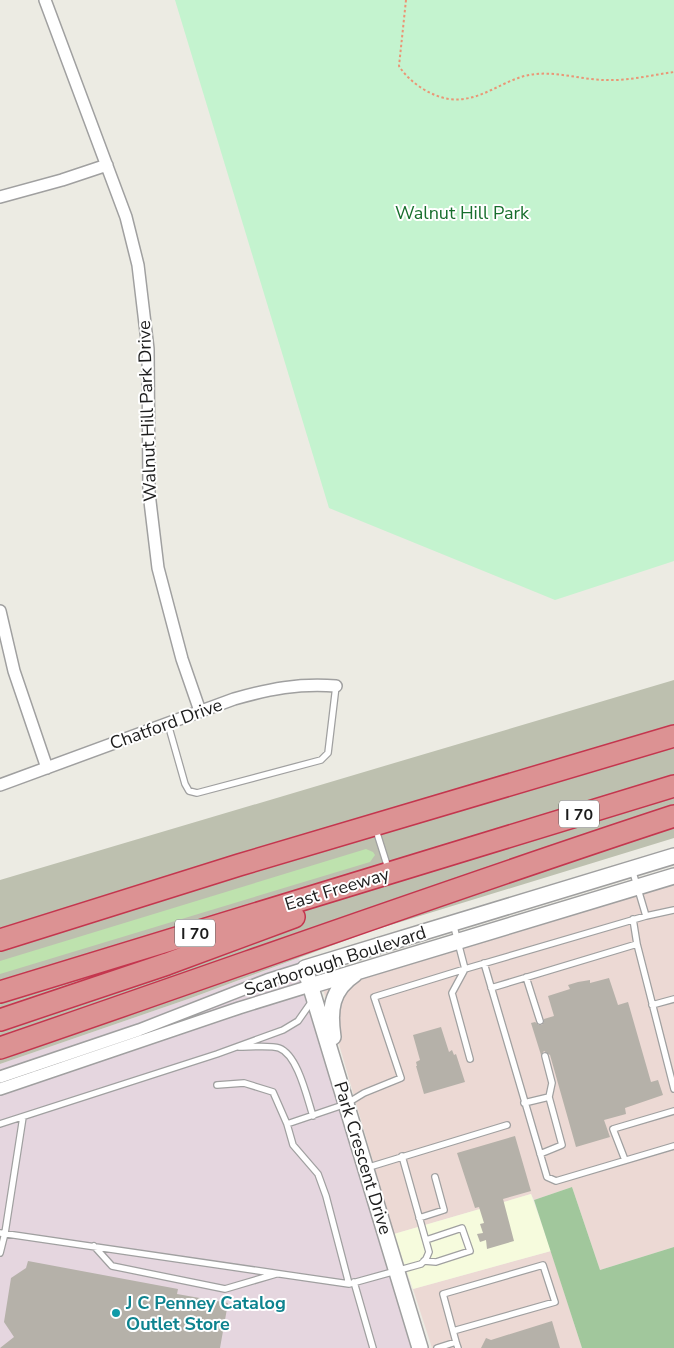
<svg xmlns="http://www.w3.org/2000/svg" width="674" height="1348" viewBox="0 0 674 1348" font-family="'Nunito Sans',sans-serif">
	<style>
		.commercial { fill: #ecd9d4 }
		.industrial { fill: #e5d6df }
		.education { fill: #f6fbdd }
		.construction { fill: #bdc0af }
		.grass { fill: #bee2ae }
		.forest { fill: #a1c79c }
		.park { fill: #c4f3cf }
		.building { fill: #b5b1a9 }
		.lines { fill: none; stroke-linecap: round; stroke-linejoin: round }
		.service-casing { stroke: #a0a0a0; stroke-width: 8 }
		.minor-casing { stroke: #a0a0a0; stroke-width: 14 }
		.tertiary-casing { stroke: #a0a0a0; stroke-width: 18 }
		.motorway-casing { stroke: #c4364e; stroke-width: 24 }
		.path { stroke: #ea9676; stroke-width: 2; stroke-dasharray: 2.5 2.5; stroke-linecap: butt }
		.service { stroke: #fff; stroke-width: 5.5 }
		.minor { stroke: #fff; stroke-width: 11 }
		.tertiary { stroke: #fff; stroke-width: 15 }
		.motorway { stroke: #dc9293; stroke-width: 21 }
		.culture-dot { fill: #0f9aa8; stroke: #fff; stroke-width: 2 }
		.labels { text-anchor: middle; stroke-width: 4; stroke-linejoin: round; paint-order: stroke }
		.shield { fill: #fff; stroke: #606060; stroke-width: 1 }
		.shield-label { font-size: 16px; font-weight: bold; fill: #1c1c1c }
		.park-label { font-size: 18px; fill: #176e2d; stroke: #fff }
		.street-label { font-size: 18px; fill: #1c1c1c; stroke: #fff }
		.culture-label { font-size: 18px; font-weight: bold; fill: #0d838f; stroke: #fff; text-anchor: start }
	</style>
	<rect width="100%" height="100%" fill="#ecebe3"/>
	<path class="commercial" d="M674,884V1247L600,1270L572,1187L534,1200L531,1194L394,1234L323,989Z
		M551,1251L582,1348H432L413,1289Z"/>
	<path class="industrial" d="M299,958L411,1348H0V1064L191,998Z"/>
	<path class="education" d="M531,1194L551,1251L413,1289L394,1234Z"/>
	<path class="construction" d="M674,680V838L371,931L191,998L0,1064V880Z"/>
	<path class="grass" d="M366,849L373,852L375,855L370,862L0,974V961Z"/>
	<path class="forest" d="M572,1187L600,1270L674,1247V1348H582L534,1200Z"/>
	<path class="park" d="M175,0H674V561L555,600L329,508Z"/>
	<path class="building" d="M609,978L618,1005L628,1002L651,1082L658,1080L663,1095L625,1108L626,1114L604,1120L610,1137L576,1147L550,1055L544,1051L541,1055L531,1023L535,1022L539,1025H542L544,1022V1019L554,1016L548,996L570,989L568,985L578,982L590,980V983Z
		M441,1027L449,1052L452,1050L454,1055L456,1054L465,1082L424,1094L416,1066H417L416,1062L420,1060L413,1035Z
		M515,1136L531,1191L503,1199L514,1241L487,1249L486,1240L480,1242L477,1234L483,1233L480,1224L484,1223L479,1207L475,1208L457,1153Z
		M28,1261L178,1289L177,1294L228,1303L220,1348H0L14,1337L4,1322L11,1278L26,1268Z
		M552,1321L560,1348H481L486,1338L491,1340Z"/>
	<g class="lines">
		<defs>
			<path id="service" d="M168,724L185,784L189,791L197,793L321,760L328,753L336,686
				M376,830L388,868
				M632,869L646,916
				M633,919L637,944L674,1089
				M453,923L465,969L646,916L674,910
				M484,963L547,1177L556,1181L674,1146
				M465,969L452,993L470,1059
				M526,977L540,1021
				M491,988L637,944
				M652,1005L674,999
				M239,1047C249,1047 271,1045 279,1048C298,1055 307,1098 313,1116
				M545,1056L552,1083L549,1097
				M217,1085L244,1083L273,1092L287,1124
				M524,1103L549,1097L562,1145L540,1154
				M0,1124L217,1054L283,1030L298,1021L312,1001
				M625,1160L613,1129L674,1111
				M366,1168L507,1125
				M419,1218L444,1210L435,1177
				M0,1233L349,1284L421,1264L426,1259L429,1252L402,1156
				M94,1246L112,1266L225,1289L276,1274
				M0,1253L5,1233L23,1117
				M424,1261L436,1262L470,1251L462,1228L426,1240
				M354,1282L373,1348
				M349,1284L326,1196L318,1174L293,1145L287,1124L346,1104L364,1093L401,1078L374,997L465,969
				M453,1331L555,1302L543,1265L443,1294L456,1342
				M437,1348L456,1342L458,1348"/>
			<path id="minor" d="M45,0L126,217L138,265L148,349L149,493L158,568L182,659L200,711
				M0,197L62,180L107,165
				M0,611L14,671L47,768
				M0,785L234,699C269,689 299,683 336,686
				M0,1077L139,1030L267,980L305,968
				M0,1089L239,1008L310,986"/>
			<path id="tertiary" d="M310,986L674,876
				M333,1037C329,1010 331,990 355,974
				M420,1348L305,968L674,856"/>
			<path id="motorway" d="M0,940L239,865L674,736
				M0,992L674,786
				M0,1020L167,964L294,917
				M0,1048C225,971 448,890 674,816"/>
		</defs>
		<use href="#service" class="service-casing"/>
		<use href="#minor" class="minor-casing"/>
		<use href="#tertiary" class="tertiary-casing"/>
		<use href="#motorway" class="motorway-casing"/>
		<path class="path" d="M406,0L399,66C409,82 430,96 449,99C480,103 502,80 529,75C554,70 581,80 606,80C628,81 652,75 674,72"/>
		<use href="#service" class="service"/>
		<use href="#minor" class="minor"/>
		<use href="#tertiary" class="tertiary"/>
		<use href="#motorway" class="motorway"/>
	</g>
	<circle class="culture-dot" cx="116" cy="1313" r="5"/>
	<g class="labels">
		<g class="shield">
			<rect x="559" y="800.5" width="40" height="27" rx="4"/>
			<rect x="175" y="919.5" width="40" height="27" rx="4"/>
		</g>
		<g class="shield-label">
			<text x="579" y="820">I 70</text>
			<text x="195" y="939">I 70</text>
		</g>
		<g class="park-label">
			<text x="462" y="219">Walnut Hill Park</text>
		</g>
		<g class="street-label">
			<text transform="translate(147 411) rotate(-92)" y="6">Walnut Hill Park Drive</text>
			<text transform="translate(166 724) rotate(-20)" y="6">Chatford Drive</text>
			<text transform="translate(337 889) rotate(-17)" y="6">East Freeway</text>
			<text transform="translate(335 961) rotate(-18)" y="6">Scarborough Boulevard</text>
			<text transform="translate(363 1158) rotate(73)" y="6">Park Crescent Drive</text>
		</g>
		<g class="culture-label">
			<text x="126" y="1309">J C Penney Catalog<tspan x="126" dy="21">Outlet Store</tspan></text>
		</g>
	</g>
</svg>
